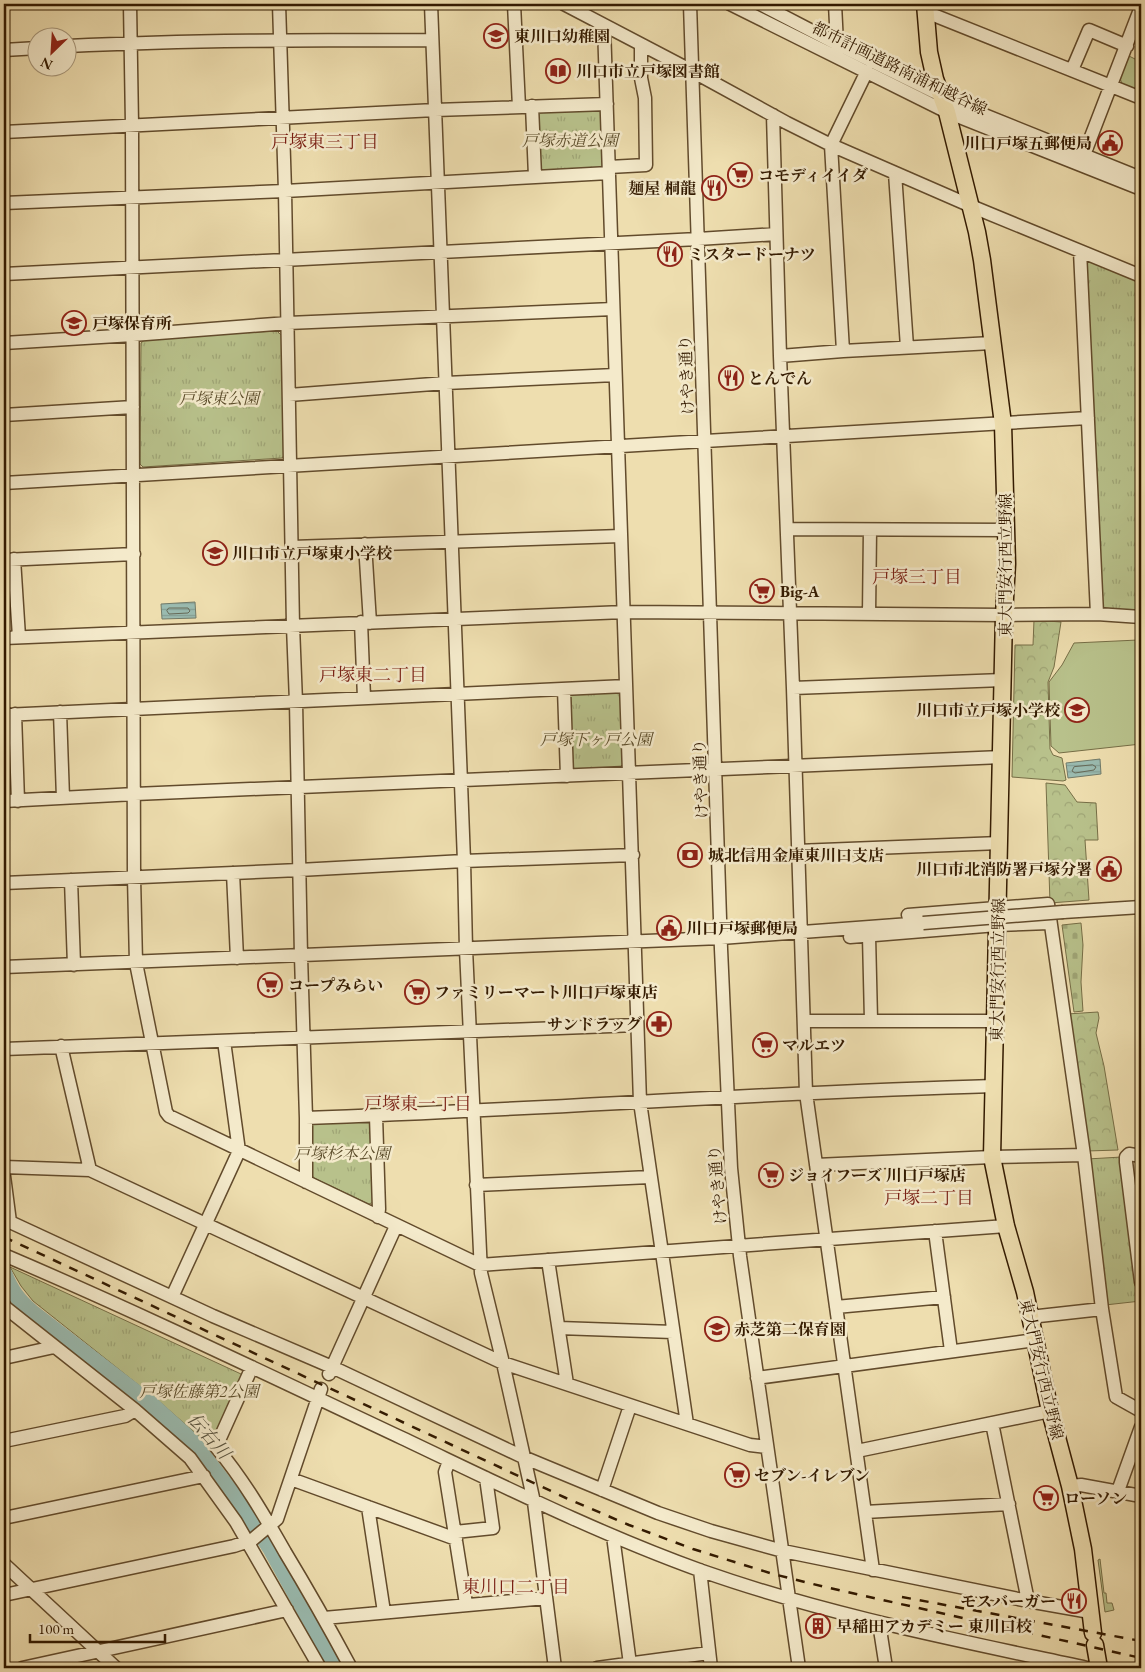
<svg xmlns="http://www.w3.org/2000/svg" width="1145" height="1672" viewBox="0 0 1145 1672" font-family="'EB Garamond','Noto Serif JP',serif">
	<style>
		.grass { fill: #b8c18b; stroke: #766e46 }
		.forest { fill: url(#forest-crowns); stroke: #766e46 }
		.cemetery { fill: url(#cemetery-stones); stroke: #766e46 }
		.park { fill: url(#park-tufts); stroke: #766e46 }
		.water { fill: url(#water-rules); stroke: #717b6a }
		.lines { fill: none; stroke-linecap: round; stroke-linejoin: round }
		.shore { stroke: #666a58; stroke-width: 1 }
		.stream { stroke: #717b6a; stroke-width: 2.5 }
		.river { stroke: #9abbb0; stroke-width: 16 }
		.minor-casing { stroke: #624b2c; stroke-width: 15 }
		.major-casing { stroke: #331a00; stroke-width: 19 }
		.minor { stroke: #f4eacb; stroke-width: 12 }
		.major { stroke: #eedeaf; stroke-width: 16 }
		.rail { stroke: #331a00; stroke-width: 2.5; stroke-dasharray: 9 9; stroke-linecap: butt }
		.minor-bridge-casing { stroke: #624b2c; stroke-width: 15; stroke-linecap: butt }
		.minor-bridge { stroke: #f4eacb; stroke-width: 12 }
		.labels { text-anchor: middle; stroke-width: 5; stroke-linejoin: round; paint-order: stroke }
		.poi-label { font-size: 16px; font-weight: bold; fill: #331a00; stroke: #f4eacb; text-anchor: start }
		.street-label { font-size: 16px; fill: #331a00; stroke: #f4eacb }
		.park-label { font-size: 16px; font-style: italic; fill: #5b4c2a; stroke: #f4eacb }
		.neighbourhood-label { font-size: 18px; fill: #7a1f14; stroke: #f4eacb }
		.water-label { font-size: 18px; font-style: italic; fill: #57523e; stroke: #f4eacb }
	</style>
	<defs>
		<pattern id="forest-crowns" width="20" height="18" patternUnits="userSpaceOnUse" patternTransform="scale(1.25)"><rect width="20" height="18" fill="#b8c18b"/><path d="M2 6a3 3 0 1 1 6 0M12 15a3 3 0 1 1 6 0" fill="none" stroke="#9fa576"/></pattern>
		<pattern id="cemetery-stones" width="16" height="16" patternUnits="userSpaceOnUse" patternTransform="scale(1.25)"><rect width="16" height="16" fill="#b8c18b"/><path d="M2 7V4a2 2 0 0 1 4 0v3zM10 15v-3a2 2 0 0 1 4 0v3z" fill="#9fa576"/></pattern>
		<pattern id="park-tufts" width="24" height="20" patternUnits="userSpaceOnUse" patternTransform="scale(1.25)"><rect width="24" height="20" fill="#b8c18b"/><path d="M3 7l-1-3M5 7V3M7 7l1-3M15 17l-1-3M17 17v-4M19 17l1-3" fill="none" stroke="#9fa576"/></pattern>
		<pattern id="water-rules" width="6" height="5" patternUnits="userSpaceOnUse" patternTransform="scale(1.25)"><rect width="6" height="5" fill="#9abbb0"/><path d="M0 2.5h6" fill="none" stroke="#85a096"/></pattern>
	</defs>
	<rect width="100%" height="100%" fill="#eedeaf"/>
	<filter id="stains"><feTurbulence type="fractalNoise" baseFrequency=".004" numOctaves="4"/><feColorMatrix values="0 0 0 0 .2 0 0 0 0 .09 0 0 0 0 .02 0 0 0 .5 -.17"/></filter>
	<radialGradient id="worn" r=".72"><stop offset=".6" stop-color="#630" stop-opacity="0"/><stop offset="1" stop-color="#630" stop-opacity=".3"/></radialGradient>
	<path class="grass" d="M1129,56L1141,62V92L1122,84L1120,78Z
		M1138,640L1141,661V744L1059,753L1051,746L1049,682L1062,665L1074,643Z
		M1100,1559L1104,1593H1106L1107,1603H1112L1114,1610L1105,1612L1098,1560Z"/>
	<path class="forest" d="M1034,620L1061,622L1054,667L1048,682L1050,749L1053,755L1062,758L1066,780L1063,781L1012,777L1015,645H1033Z
		M1046,783L1065,785L1077,802L1096,803L1098,840H1085L1089,900L1050,903Z
		M1098,1012L1099,1018L1096,1033L1104,1066L1118,1150L1087,1151L1067,1014Z"/>
	<path class="cemetery" d="M1081,923L1083,945L1081,982L1083,1011L1074,1012L1062,925Z"/>
	<path class="park" d="M538,109H602L603,170L541,173Z
		M1086,260L1141,279V615L1100,609Z
		M277,331L282,336L285,454L282,458L143,467L140,464L141,343L148,337Z
		M619,691L624,695L625,764L622,770L569,769L566,697L572,693Z
		M368,1119L373,1125L376,1201L369,1204L314,1178L311,1174L310,1127L314,1122Z
		M1122,1157L1141,1301L1105,1305L1087,1159Z
		M10,1267L241,1374L243,1378L211,1447L160,1402L33,1301L21,1286Z"/>
	<path class="water" d="M195,602L196,618L162,619L161,604Z
		M1100,759L1101,774L1068,778L1066,763Z"/>
	<g class="lines">
		<path class="shore" d="M169,608H188L190,611L188,613L169,614L167,611Z
			M1093,765L1096,767L1094,770L1075,773L1072,771L1074,767Z"/>
		<path class="stream" d="M150,1403L154,1400"/>
		<path class="river" d="M4,1273C11,1291 18,1300 32,1312L150,1403L193,1442L239,1502L270,1548L336,1668"/>
		<defs>
			<path id="minor" d="M130,4L132,125L134,877L136,963L166,1112L169,1116L480,1265L1006,1226
				M279,4L285,191L293,626L296,702L301,956L306,1118V1182
				M431,4L464,861L466,949L481,1273L503,1363L534,1502L555,1668
				M514,4L519,107
				M564,4L692,71L787,123L831,145L978,209L1141,276
				M690,4L721,949L731,1168L740,1256L799,1668
				M730,4L947,112L1141,189
				M760,4L837,44L967,108L1141,178
				M835,4L837,44
				M926,12L1141,98
				M604,26L640,1102L687,1424
				M68,46C189,40 310,40 432,40
				M4,50L38,48
				M1072,70L1089,30L1127,46
				M532,106L535,176
				M773,115L780,356L793,688L806,1093L873,1570
				M4,132L435,110L607,104
				M1084,155L1141,7
				M609,167L646,165L645,98L641,78V45
				M895,173L907,347
				M4,203L285,191L609,173
				M1080,251L1097,614
				M4,274L698,239L776,234
				M4,343L133,335L288,323L613,309
				M843,351L831,145L867,71
				M780,356L843,351L992,343
				M289,395L446,383L615,375
				M4,415L133,407
				M4,483L1088,418
				M787,529L1007,530
				M365,544L370,623
				M292,547L621,536
				M14,559L19,637
				M4,560L134,554
				M869,614L870,530
				M361,622L364,698
				M4,638L624,612L1004,615L1097,614L1141,617
				M793,688L1003,680
				M564,689L567,776
				M60,712L63,798
				M15,714L18,801
				M4,715L626,686
				M4,801L135,794L1002,757
				M797,851L1000,843
				M233,873L237,958
				M71,880L74,965
				M4,883L299,870L464,861L633,855
				M1063,912L1141,907
				M908,915L1048,904L1084,1155L1102,1309L1116,1397L1141,1411
				M869,936L871,1020
				M850,937L997,925L1049,923
				M4,967L721,938L923,923
				M804,1021H996
				M61,1046L90,1170
				M4,1049C215,1040 426,1032 637,1025
				M376,1116L379,1209L378,1217
				M306,1118C536,1110 765,1092 994,1086
				M1141,1156L1129,1154L1126,1157V1162L1141,1282
				M816,1165L992,1157L1084,1155
				M4,1167L90,1170L503,1363L750,1445L767,1447
				M4,1176L10,1222L213,1316L332,1367L523,1457L658,1513L711,1531L783,1551L1028,1601L1090,1612
				M476,1185L650,1177
				M935,1231L951,1351
				M4,1255C138,1312 270,1376 402,1438C501,1485 599,1534 702,1571C827,1615 957,1640 1087,1668
				M548,1260L567,1384
				M172,1297L239,1151L224,1041
				M4,1305L6,1308L135,1410L190,1458L236,1522L320,1668
				M836,1307L944,1297
				M1030,1317L1102,1309
				M559,1328L673,1332
				M4,1358L54,1347
				M252,1367L216,1447C243,1479 264,1515 285,1552C308,1590 330,1629 351,1668
				M329,1374L396,1226
				M757,1378L1035,1340
				M992,1423L1028,1601
				M4,1441L125,1416L135,1410
				M857,1451L1050,1411
				M449,1461L445,1472L466,1604
				M291,1479L456,1539
				M1070,1486L1081,1485L1141,1496
				M602,1490L630,1406
				M1118,1491L1141,1427
				M368,1507L384,1612
				M865,1512L1009,1504
				M4,1518L204,1476
				M455,1532L493,1528L486,1478
				M613,1536L630,1664
				M4,1564L116,1668
				M700,1570L711,1668
				M4,1595L234,1546L252,1540L277,1519L321,1389
				M324,1618L546,1598
				M879,1623L886,1668
				M22,1668L287,1610
				M597,1668L709,1653"/>
			<path id="major" d="M925,4L929,52L935,79L947,112L977,232L982,260L1003,424L1007,564L1004,615L992,1157L1006,1226L1025,1292L1050,1411L1070,1486L1083,1549L1093,1633
				M1095,1645L1099,1668"/>
		</defs>
		<use href="#minor" class="minor-casing"/>
		<use href="#major" class="major-casing"/>
		<use href="#minor" class="minor"/>
		<use href="#major" class="major"/>
		<path class="rail" d="M4,1237L566,1498L629,1525L693,1549L773,1574L825,1587L1141,1658
			M902,1597L1141,1641"/>
		<defs>
			<path id="minor-bridge" d="M923,923L1063,912"/>
		</defs>
		<use href="#minor-bridge" class="minor-bridge-casing"/>
		<use href="#minor-bridge" class="minor-bridge"/>
	</g>
	<defs>
		<symbol id="school-ring" viewBox="-11 -11 22 22"><circle r="9.5" fill="#f4eacb" stroke="#8f2418" stroke-width="1.5"/><path d="M0-5L7-2L0 1L-7-2ZM-4 1L0 2.5L4 1V4Q0 6-4 4Z" fill="#8f2418"/></symbol>
		<symbol id="library-ring" viewBox="-11 -11 22 22"><circle r="9.5" fill="#f4eacb" stroke="#8f2418" stroke-width="1.5"/><path d="M-6-4Q-3-5.5-.7-3.5V5Q-3 3-6 4ZM6-4Q3-5.5 .7-3.5V5Q3 3 6 4Z" fill="#8f2418"/></symbol>
		<symbol id="civic-ring" viewBox="-11 -11 22 22"><circle r="9.5" fill="#f4eacb" stroke="#8f2418" stroke-width="1.5"/><path d="M-.6-6.5H3V-4.5H.6V-3L4-1V1h2V6H-6V1h2V-1L-.6-3ZM-1.2 2.5V6h2.4V2.5Z" fill="#8f2418"/></symbol>
		<symbol id="supermarket-ring" viewBox="-11 -11 22 22"><circle r="9.5" fill="#f4eacb" stroke="#8f2418" stroke-width="1.5"/><path d="M-6-5.5h2.5l.6 2H6L4.5 2H-2.5L-4.4-4H-6ZM-1.5 3.2a1.3 1.3 0 1 0 .1 0ZM3 3.2a1.3 1.3 0 1 0 .1 0Z" fill="#8f2418"/></symbol>
		<symbol id="restaurant-ring" viewBox="-11 -11 22 22"><circle r="9.5" fill="#f4eacb" stroke="#8f2418" stroke-width="1.5"/><path d="M-5-6h1v4h1v-4h1v4h1v-4h1v5L-1.5 .5V6h-2V.5L-5-1ZM5-6V6H3V1.5H1.5Q1.5-4 5-6Z" fill="#8f2418"/></symbol>
		<symbol id="bank-ring" viewBox="-11 -11 22 22"><circle r="9.5" fill="#f4eacb" stroke="#8f2418" stroke-width="1.5"/><path d="M-6-4H6V4H-6ZM0-2.3a2.3 2.3 0 1 0 0 4.6a2.3 2.3 0 1 0 0-4.6Z" fill="#8f2418"/></symbol>
		<symbol id="pharmacy-ring" viewBox="-11 -11 22 22"><circle r="9.5" fill="#f4eacb" stroke="#8f2418" stroke-width="1.5"/><path d="M-2-6h4v4h4v4h-4v4h-4v-4h-4v-4h4Z" fill="#8f2418"/></symbol>
		<symbol id="building-ring" viewBox="-11 -11 22 22"><circle r="9.5" fill="#f4eacb" stroke="#8f2418" stroke-width="1.5"/><path d="M-4-6H4V6H1V3H-1V6H-4ZM-2.5-4.3h1.7v1.8h-1.7ZM.8-4.3h1.7v1.8H.8ZM-2.5-1h1.7V.8h-1.7ZM.8-1h1.7V.8H.8Z" fill="#8f2418"/></symbol>
	</defs>
	<g fill-rule="evenodd">
		<use href="#school-ring" x="482" y="22" width="28" height="28"/>
		<use href="#library-ring" x="544" y="57" width="28" height="28"/>
		<use href="#civic-ring" x="1096" y="129" width="28" height="28"/>
		<use href="#supermarket-ring" x="726" y="161" width="28" height="28"/>
		<use href="#restaurant-ring" x="700" y="174" width="28" height="28"/>
		<use href="#restaurant-ring" x="656" y="240" width="28" height="28"/>
		<use href="#school-ring" x="60" y="309" width="28" height="28"/>
		<use href="#restaurant-ring" x="717" y="364" width="28" height="28"/>
		<use href="#school-ring" x="201" y="539" width="28" height="28"/>
		<use href="#supermarket-ring" x="748" y="577" width="28" height="28"/>
		<use href="#school-ring" x="1063" y="696" width="28" height="28"/>
		<use href="#bank-ring" x="676" y="841" width="28" height="28"/>
		<use href="#civic-ring" x="1095" y="855" width="28" height="28"/>
		<use href="#civic-ring" x="655" y="914" width="28" height="28"/>
		<use href="#supermarket-ring" x="256" y="971" width="28" height="28"/>
		<use href="#supermarket-ring" x="403" y="978" width="28" height="28"/>
		<use href="#pharmacy-ring" x="645" y="1010" width="28" height="28"/>
		<use href="#supermarket-ring" x="751" y="1031" width="28" height="28"/>
		<use href="#supermarket-ring" x="757" y="1161" width="28" height="28"/>
		<use href="#school-ring" x="703" y="1315" width="28" height="28"/>
		<use href="#supermarket-ring" x="723" y="1461" width="28" height="28"/>
		<use href="#supermarket-ring" x="1032" y="1484" width="28" height="28"/>
		<use href="#restaurant-ring" x="1060" y="1587" width="28" height="28"/>
		<use href="#building-ring" x="804" y="1612" width="28" height="28"/>
	</g>
	<g class="labels">
		<g class="poi-label">
			<text x="514" y="42">東川口幼稚園</text>
			<text x="576" y="77">川口市立戸塚図書館</text>
			<text x="1092" y="149" text-anchor="end">川口戸塚五郵便局</text>
			<text x="758" y="181">コモディイイダ</text>
			<text x="696" y="194" text-anchor="end">麺屋 桐龍</text>
			<text x="688" y="260">ミスタードーナツ</text>
			<text x="92" y="329">戸塚保育所</text>
			<text x="748" y="384">とんでん</text>
			<text x="232" y="559">川口市立戸塚東小学校</text>
			<text x="780" y="597">Big-A</text>
			<text x="1060" y="716" text-anchor="end">川口市立戸塚小学校</text>
			<text x="708" y="861">城北信用金庫東川口支店</text>
			<text x="1092" y="875" text-anchor="end">川口市北消防署戸塚分署</text>
			<text x="686" y="934">川口戸塚郵便局</text>
			<text x="288" y="991">コープみらい</text>
			<text x="434" y="998">ファミリーマート川口戸塚東店</text>
			<text x="642" y="1030" text-anchor="end">サンドラッグ</text>
			<text x="782" y="1051">マルエツ</text>
			<text x="788" y="1181">ジョイフーズ 川口戸塚店</text>
			<text x="734" y="1335">赤芝第二保育園</text>
			<text x="754" y="1481">セブン-イレブン</text>
			<text x="1064" y="1504">ローソン</text>
			<text x="1056" y="1607" text-anchor="end">モスバーガー</text>
			<text x="836" y="1632">早稲田アカデミー 東川口校</text>
		</g>
		<g class="street-label">
			<text transform="translate(900 68) rotate(26)" y="6">都市計画道路南浦和越谷線</text>
			<text transform="translate(686 375) rotate(-92)" y="6">けやき通り</text>
			<text transform="translate(1005 565) rotate(-90)" y="6">東大門安行西立野線</text>
			<text transform="translate(700 779) rotate(-92)" y="6">けやき通り</text>
			<text transform="translate(997 970) rotate(-89)" y="6">東大門安行西立野線</text>
			<text transform="translate(717 1185) rotate(-95)" y="6">けやき通り</text>
			<text transform="translate(1042 1369) rotate(77)" y="6">東大門安行西立野線</text>
		</g>
		<g class="park-label">
			<text x="570" y="146">戸塚赤道公園</text>
			<text x="219" y="404">戸塚東公園</text>
			<text x="596" y="745">戸塚下ヶ戸公園</text>
			<text x="342" y="1159">戸塚杉本公園</text>
			<text x="199" y="1397">戸塚佐藤第2公園</text>
		</g>
		<g class="neighbourhood-label">
			<text x="325" y="148">戸塚東三丁目</text>
			<text x="917" y="583">戸塚三丁目</text>
			<text x="373" y="681">戸塚東二丁目</text>
			<text x="418" y="1110">戸塚東一丁目</text>
			<text x="929" y="1204">戸塚二丁目</text>
			<text x="516" y="1593">東川口二丁目</text>
		</g>
		<g class="water-label">
			<text transform="translate(209 1436) rotate(49)" y="6">伝右川</text>
		</g>
	</g>
	<rect width="1145" height="1672" fill="none" stroke="#eedeaf" stroke-width="20"/>
	<rect x="5" y="5" width="1135" height="1662" fill="none" stroke="#331a00" stroke-width="2.5"/>
	<rect x="10" y="10" width="1125" height="1652" fill="none" stroke="#331a00"/>
	<g transform="translate(52 52) rotate(205)"><circle r="24" fill="#f4eacb" stroke="#a7977a"/>
	<path d="M0-4L9 19L0 12L-9 19Z" fill="#8f2418"/>
	<text y="-8" font-size="14" font-weight="bold" text-anchor="middle" fill="#331a00">N</text>
	</g>
	<path d="M30 1634v8h135v-8" fill="none" stroke="#331a00" stroke-width="2.5"/>
	<text x="38" y="1634" font-size="15" fill="#331a00" stroke="#f4eacb" stroke-width="4" paint-order="stroke">100 m</text>
	<rect width="100%" height="100%" filter="url(#stains)"/>
	<rect width="100%" height="100%" fill="url(#worn)"/>
</svg>
